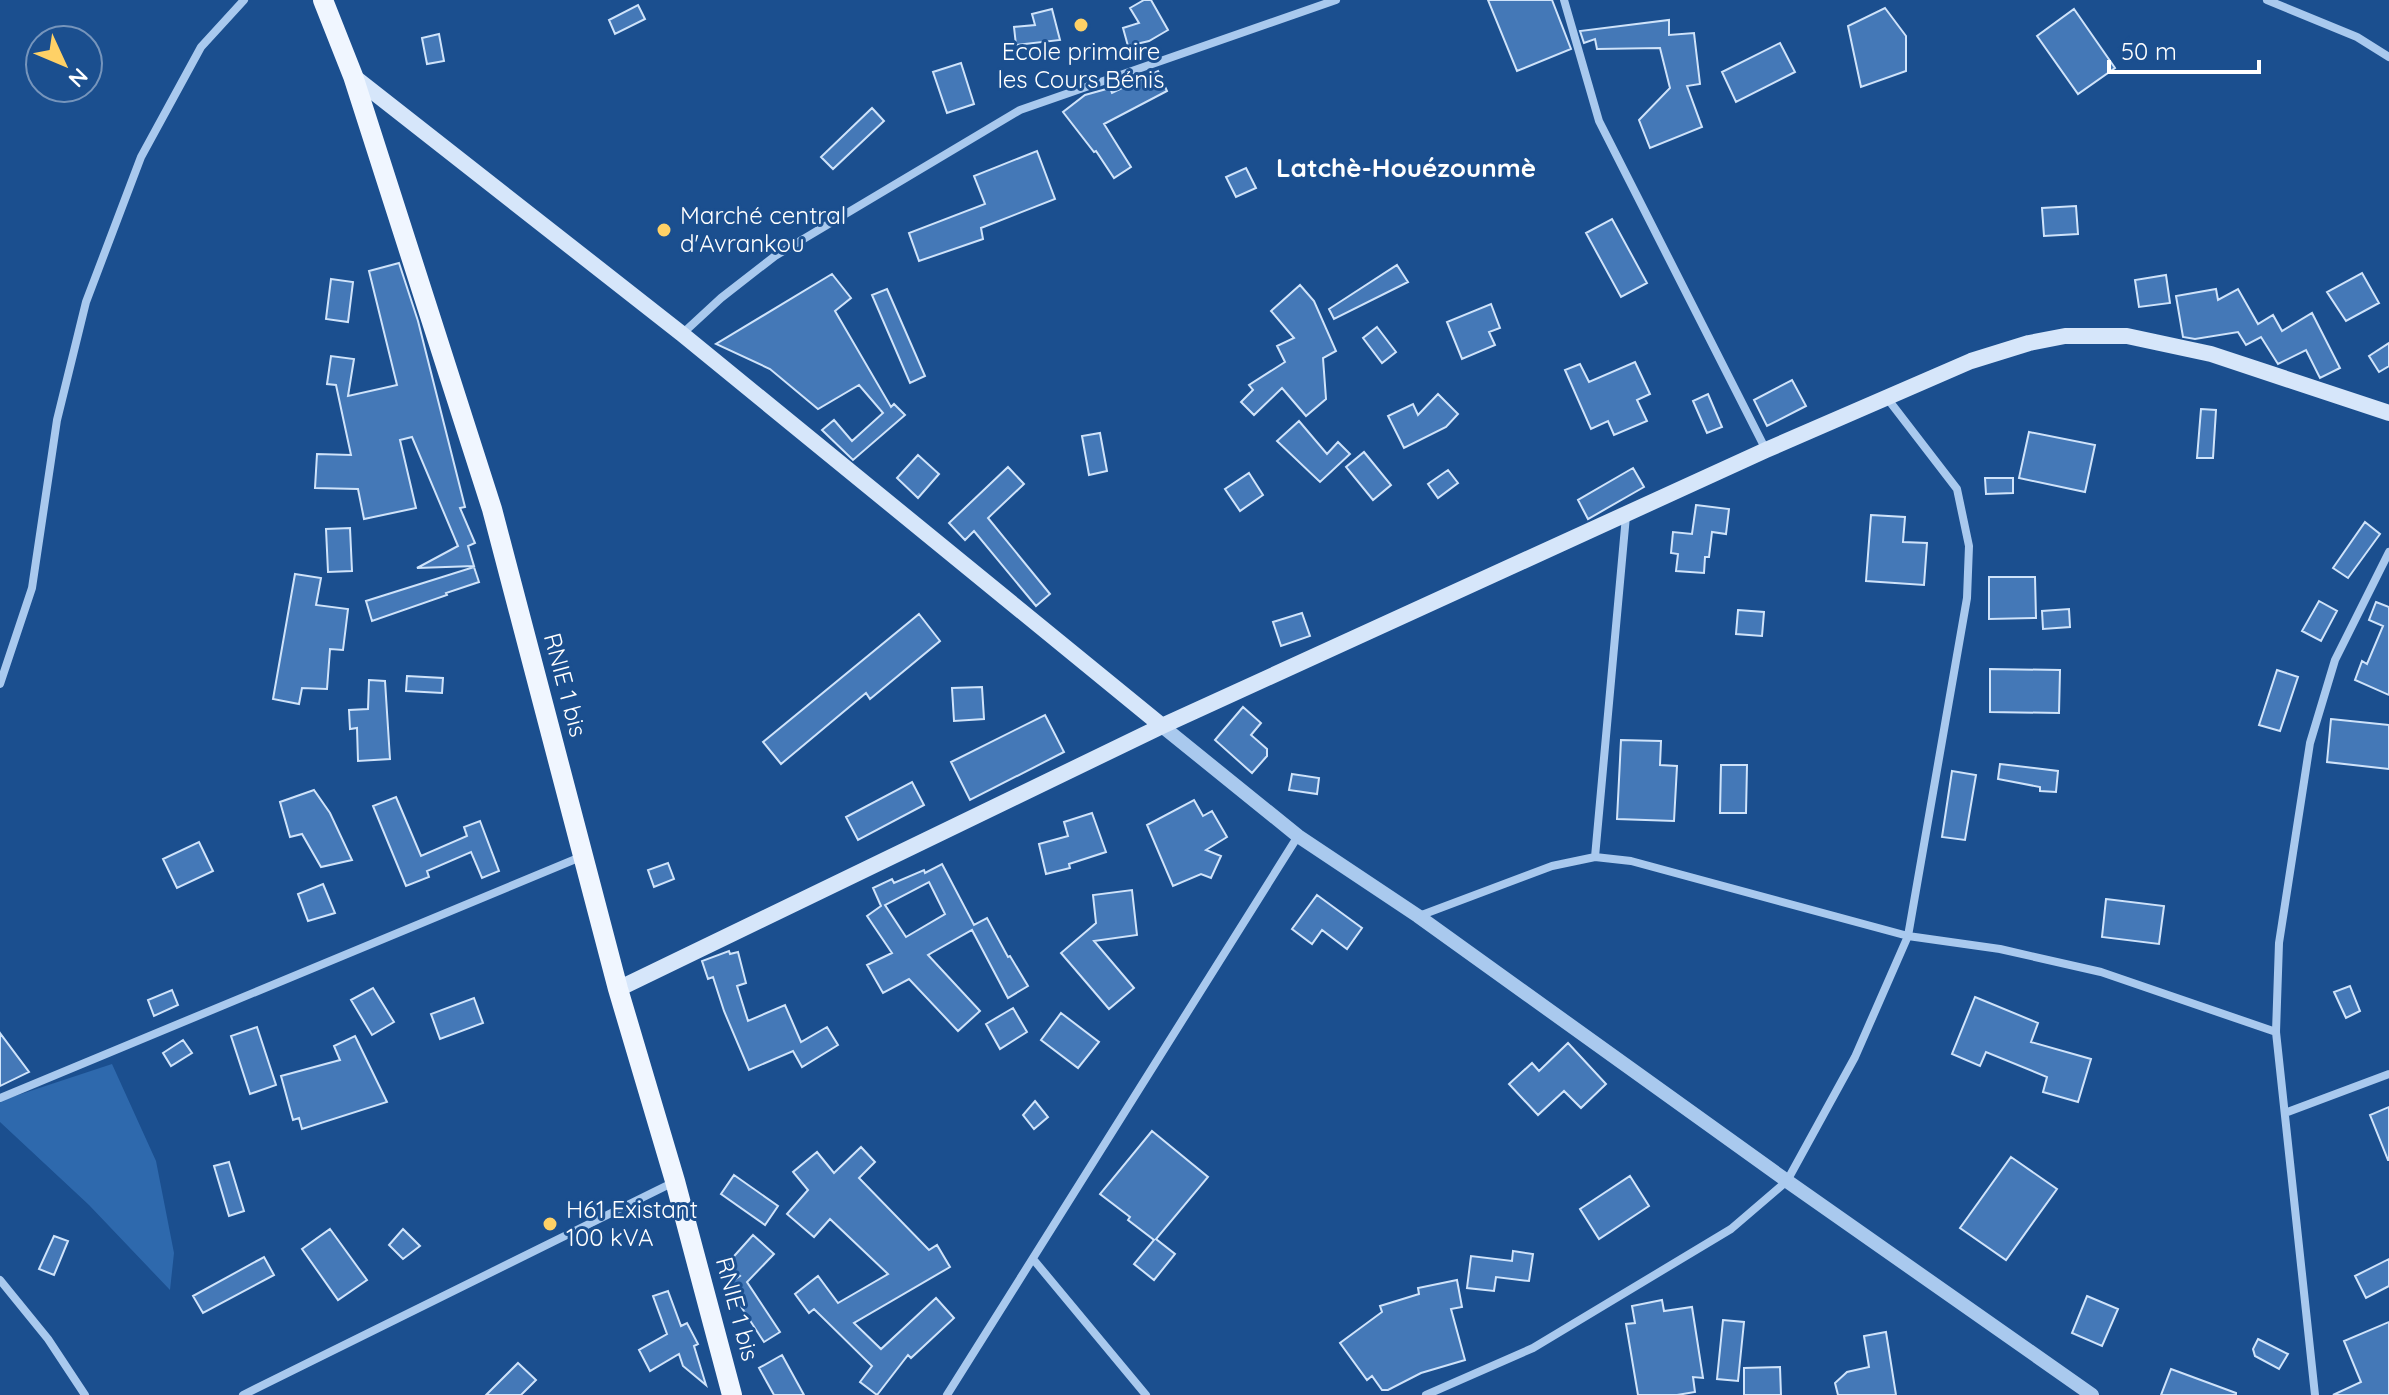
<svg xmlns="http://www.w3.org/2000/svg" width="2389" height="1395" viewBox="0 0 2389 1395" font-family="Quicksand,sans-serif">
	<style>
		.green { fill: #2e69ad }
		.building { fill: #4478b7; stroke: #cfe3fa; stroke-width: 2; fill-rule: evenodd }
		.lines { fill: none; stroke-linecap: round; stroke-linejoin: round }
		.minor { stroke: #a9c9ee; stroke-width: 8 }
		.tertiary { stroke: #a9c9ee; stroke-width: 14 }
		.secondary { stroke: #d6e6fa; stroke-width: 16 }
		.primary { stroke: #f0f6ff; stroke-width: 20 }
		.poi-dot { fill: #ffd166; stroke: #1b4f8f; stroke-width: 3 }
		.labels { text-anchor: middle; stroke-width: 6; stroke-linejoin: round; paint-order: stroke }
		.poi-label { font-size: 24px; fill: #fff; stroke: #1b4f8f; text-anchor: start }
		.street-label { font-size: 24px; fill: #fff; stroke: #1b4f8f }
		.neighbourhood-label { font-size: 26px; font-weight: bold; fill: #fff; stroke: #1b4f8f }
	</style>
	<rect width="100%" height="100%" fill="#1b4f8f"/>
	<path class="green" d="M112,1064L156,1161L174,1253L170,1290L89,1205L0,1122V1101Z"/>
	<path class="building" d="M1144,0H1151L1168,30L1149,41L1128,46L1123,28L1139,23L1130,8Z
		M1488,0H1552L1571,49L1517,71Z
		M638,5L645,19L615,34L609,20Z
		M1885,8L1906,36V71L1861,87L1848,26Z
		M1052,9L1060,40L1016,45L1014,27L1035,25L1032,14Z
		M2074,9L2115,68L2078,94L2037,36Z
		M1669,20V35L1694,33L1700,84L1687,86L1702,127L1650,148L1639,120L1670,88L1660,48L1597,49L1595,39L1584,43L1580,31Z
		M439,34L444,61L427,64L422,38Z
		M1780,43L1795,72L1736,102L1722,72Z
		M961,63L974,104L947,113L933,72Z
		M1158,71L1167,91L1104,124L1131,167L1114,178L1096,151L1094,152L1063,112L1085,95L1110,88L1112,93Z
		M872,108L884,121L833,169L821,157Z
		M1037,151L1055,199L981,228L983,239L919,261L909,233L985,204L974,176Z
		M1246,168L1256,188L1236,197L1226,177Z
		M2076,206L2078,234L2044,236L2042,208Z
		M1612,219L1647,283L1621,297L1586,233Z
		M399,263L418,321L465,507L460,508L475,543L468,546L474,566L417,568L458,546L412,437L400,440L416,508L364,519L358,489L315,488L317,454L351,455L336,385L327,384L331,356L354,359L348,396L397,385L369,271Z
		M1397,265L1408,282L1334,319L1329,309Z
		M2362,273L2379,303L2346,321L2327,292Z
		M832,274L851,298L835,311L891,407L894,404L905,415L853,460L822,430L834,420L852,441L883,413L859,385L818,409L770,369L716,344Z
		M2166,275L2170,303L2139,307L2135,280Z
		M331,279L353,282L348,322L326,319Z
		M1300,285L1314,301L1336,351L1323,358L1326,399L1306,416L1282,388L1254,415L1241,402L1253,390L1249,385L1285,362L1277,346L1294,338L1271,311Z
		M887,289L925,376L910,383L872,295Z
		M2216,289L2218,300L2238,289L2258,324L2273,315L2282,331L2312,313L2340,368L2320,378L2306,350L2278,364L2261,337L2246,345L2238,332L2195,339L2183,337L2176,296Z
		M1491,304L1500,328L1489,332L1495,345L1462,359L1447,322Z
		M1377,327L1396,352L1382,363L1363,338Z
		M2389,343V366L2379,372L2369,356Z
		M1635,362L1650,394L1637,400L1647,421L1614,435L1608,421L1591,429L1565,370L1580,364L1589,382Z
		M1792,380L1806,406L1767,426L1754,400Z
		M1438,394L1458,414L1446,427L1404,448L1388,416L1413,404L1418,415Z
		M1708,394L1722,427L1707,433L1693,401Z
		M2201,409L2216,410L2213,458H2197Z
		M1299,421L1327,454L1338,442L1350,454L1320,482L1277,441Z
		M2029,432L2095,445L2085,492L2019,478Z
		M1100,433L1107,471L1089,475L1082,436Z
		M1364,452L1391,485L1373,500L1346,467Z
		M918,455L939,474L918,498L897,478Z
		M1008,467L1024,484L988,518L1050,594L1036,606L974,531L965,540L949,523Z
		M1633,468L1644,487L1588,519L1578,500Z
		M1448,470L1458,483L1438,498L1428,484Z
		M1249,473L1263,495L1240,511L1225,489Z
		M1985,478H2013V493L1986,494Z
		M1696,505L1729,509L1726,534L1712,532L1709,557H1705L1704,573L1676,571L1678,554L1671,553L1673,532L1692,534Z
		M1871,515L1905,517L1903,542L1927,543L1924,585L1866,581Z
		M2365,522L2380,534L2348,578L2333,568Z
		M350,528L352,571L328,572L326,529Z
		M474,567L479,582L446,593L447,595L372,621L366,601Z
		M295,574L321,578L316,605L348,609L343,650L330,649L327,689L302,688L299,704L273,699Z
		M1989,577H2035L2036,618L1989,619Z
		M2319,601L2337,611L2321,641L2302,631Z
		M2376,602L2389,607V695L2355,680L2362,661L2367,664L2383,626L2369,620Z
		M2069,609L2070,627L2043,629L2042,611Z
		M1738,610L1764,612L1762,636L1736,634Z
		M1302,613L1310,636L1281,646L1273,622Z
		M919,614L940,641L870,699L866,693L781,764L763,742Z
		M1990,669L2060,670L2059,713L1990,712Z
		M2277,670L2298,677L2280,731L2259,725Z
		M407,676L443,678L442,693L406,691Z
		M369,680L385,681L390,759L358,761L357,728L350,729L349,710L368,709Z
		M982,687L984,719L954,721L952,688Z
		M1243,707L1261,723L1251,735L1267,749V756L1252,773L1215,740Z
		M1045,715L1064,752L970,800L951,762Z
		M2331,719L2389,725V769L2327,762Z
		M1621,740L1661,741L1660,765L1677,766L1674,821L1617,819Z
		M2000,764L2058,771L2056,792L2040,791V787L1998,779Z
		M1721,765H1747L1746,813H1720Z
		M1952,771L1976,775L1965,840L1942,837Z
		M1292,774L1319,778L1317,794L1289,790Z
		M912,782L924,805L858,840L846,817Z
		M314,790L330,813L352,860L321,867L302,834L290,837L280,802Z
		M396,797L421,856L467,836L464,827L480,821L499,871L482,878L471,852L427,871L429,877L406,886L373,806Z
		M1194,800L1203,816L1212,811L1227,837L1206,850L1221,856L1211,878L1201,874L1173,886L1147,825Z
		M1092,813L1106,852L1069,864L1070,868L1046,874L1039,844L1068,836L1064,822Z
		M199,842L213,871L177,888L163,859Z
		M668,863L674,879L654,887L648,870Z
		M942,864L974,925L987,918L1008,957L1010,956L1028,986L1008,998L972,930L928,955L980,1011L958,1031L909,979L883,993L867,965L892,953L867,916L881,906L873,888L892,879L894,883L924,870L925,873ZM929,882L945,914L906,937L885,905Z
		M323,884L335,913L308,921L298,894Z
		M1132,890L1137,935L1094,941L1134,988L1109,1009L1061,953L1096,923L1093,895Z
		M1317,895L1362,928L1347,949L1322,930L1312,944L1292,929Z
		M2106,899L2164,906L2159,944L2102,937Z
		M729,951L730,954L738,952L746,983L737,986L748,1021L785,1005L801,1042L827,1027L838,1045L802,1067L793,1051L749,1070L724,1011L713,977L708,979L702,961Z
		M2350,986L2360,1011L2346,1018L2334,992Z
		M373,988L394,1022L372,1035L351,1000Z
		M172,990L178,1005L154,1016L148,1000Z
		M1975,997L2038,1023L2031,1042L2091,1059L2078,1102L2043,1092L2047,1077L1986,1052L1980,1066L1952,1054Z
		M474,998L483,1023L440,1039L431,1014Z
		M1013,1008L1027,1032L1000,1049L986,1024Z
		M1061,1013L1099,1042L1078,1068L1041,1040Z
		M257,1027L276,1085L250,1094L231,1036Z
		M0,1033L29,1072L0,1086Z
		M355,1036L387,1102L302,1129L299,1118L293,1120L281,1076L340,1060L334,1046Z
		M183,1040L192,1053L171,1066L163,1053Z
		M1568,1043L1606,1084L1581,1108L1564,1091L1538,1115L1509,1084L1532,1063L1539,1071Z
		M1035,1101L1048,1117L1034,1129L1023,1115Z
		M2389,1107V1160H2388L2370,1115Z
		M1152,1131L1208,1177L1156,1239L1175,1254L1154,1280L1134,1264L1154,1240L1128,1220L1130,1217L1100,1194Z
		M861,1147L875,1162L859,1178L929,1250L937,1245L950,1267L854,1323L881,1349L936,1298L954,1318L911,1358L908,1355L877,1395L860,1382L872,1366L814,1309L809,1313L795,1294L818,1276L838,1303L888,1274L830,1219L814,1237L787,1214L808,1190L793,1172L817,1152L834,1173Z
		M2011,1157L2057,1189L2006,1260L1960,1228Z
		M229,1162L244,1211L229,1216L214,1166Z
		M734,1175L778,1206L765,1225L721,1194Z
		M1630,1176L1649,1206L1599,1239L1580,1209Z
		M330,1229L367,1280L338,1300L302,1249Z
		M403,1229L420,1246L403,1259L389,1245Z
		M753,1235L774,1254L747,1282L780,1332L764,1342L727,1285L740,1276L727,1264Z
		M54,1236L68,1241L54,1275L39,1269Z
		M1513,1251L1533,1254L1529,1281L1496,1277L1494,1291L1467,1288L1471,1256L1512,1261Z
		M264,1257L274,1275L203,1313L193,1296Z
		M2389,1259V1286L2366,1298L2355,1276Z
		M1457,1280L1462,1307L1451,1309L1465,1360L1421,1373L1388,1390H1382L1372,1376L1367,1380L1340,1343L1382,1312L1380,1306L1419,1294L1418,1288Z
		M668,1291L681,1326L687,1323L698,1344L694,1346L706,1385L683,1366L679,1354L650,1371L639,1350L667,1334L653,1296Z
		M2087,1296L2118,1309L2102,1346L2072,1333Z
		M1662,1300L1664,1311L1692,1307L1703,1378L1693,1377L1695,1392L1677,1395H1638L1626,1324L1635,1323L1632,1306Z
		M1723,1320L1744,1322L1738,1381L1717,1379Z
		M2389,1322V1395H2333L2361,1382L2344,1341Z
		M1886,1332L1896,1395H1838L1835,1383L1847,1372L1869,1367L1864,1336Z
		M2258,1339L2288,1354L2279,1369L2255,1356L2253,1349Z
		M782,1355L804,1395H774L759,1368Z
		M518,1363L536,1380L521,1395H486Z
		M1780,1367L1781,1395H1744V1368Z
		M2171,1369L2236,1393V1395H2161Z"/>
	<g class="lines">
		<path class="minor" d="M1564,0L1599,121L1766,450
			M2267,0L2357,37L2389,57
			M682,334L721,298L775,256L1020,110L1336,0
			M0,684L32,588L57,420L86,302L141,157L201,47L244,0
			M1595,857L1626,516
			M1419,916L1552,866L1595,857L1631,861L1908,936L2000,949L2101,972L2276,1032
			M0,1098L583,856
			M2285,1113L2389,1074
			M1033,1259L1146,1395
			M0,1280L48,1339L85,1395
			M243,1395L674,1182
			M947,1395L1298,836
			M1426,1395L1533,1348L1731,1229L1787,1181L1855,1057L1908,936L1967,598L1969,546L1957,489L1887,398
			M2315,1395L2276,1032L2279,943L2310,743L2335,660L2389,552"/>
		<path class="tertiary" d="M1162,726L1298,836L1418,916L1787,1181L2092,1395"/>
		<path class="secondary" d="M353,76L682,334L1162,726
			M618,989L1162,726L1766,450L1971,361L2029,343L2065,336H2127L2211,354L2389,413"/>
		<path class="primary" d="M323,0L353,76L492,509L618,989L675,1181L732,1395"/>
	</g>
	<g class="poi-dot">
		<circle cx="1081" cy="25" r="8"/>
		<circle cx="664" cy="230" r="8"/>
		<circle cx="550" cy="1224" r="8"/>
	</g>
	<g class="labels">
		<g class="poi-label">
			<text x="1081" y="60" text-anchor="middle">Ecole primaire<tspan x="1081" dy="28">les Cours Bénis</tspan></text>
			<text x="680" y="224">Marché central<tspan x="680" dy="28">d'Avrankou</tspan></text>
			<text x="566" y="1218">H61 Existant<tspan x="566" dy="28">100 kVA</tspan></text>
		</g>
		<g class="street-label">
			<text transform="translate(565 685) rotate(75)" y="8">RNIE 1 bis</text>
			<text transform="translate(737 1309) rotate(75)" y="8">RNIE 1 bis</text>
		</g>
		<g class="neighbourhood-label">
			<text x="1406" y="177">Latchè-Houézounmè</text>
		</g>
	</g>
	<g transform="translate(64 64) rotate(134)"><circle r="38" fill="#1b4f8f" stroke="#7695bc" stroke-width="2"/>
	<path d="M0-6L14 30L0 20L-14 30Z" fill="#ffd166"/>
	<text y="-12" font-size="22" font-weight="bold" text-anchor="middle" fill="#ffffff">N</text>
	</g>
	<path d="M2109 60v12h150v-12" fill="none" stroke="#ffffff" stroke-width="4"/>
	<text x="2121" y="60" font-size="24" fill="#ffffff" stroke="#1b4f8f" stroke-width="6" paint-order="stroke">50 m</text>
</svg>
